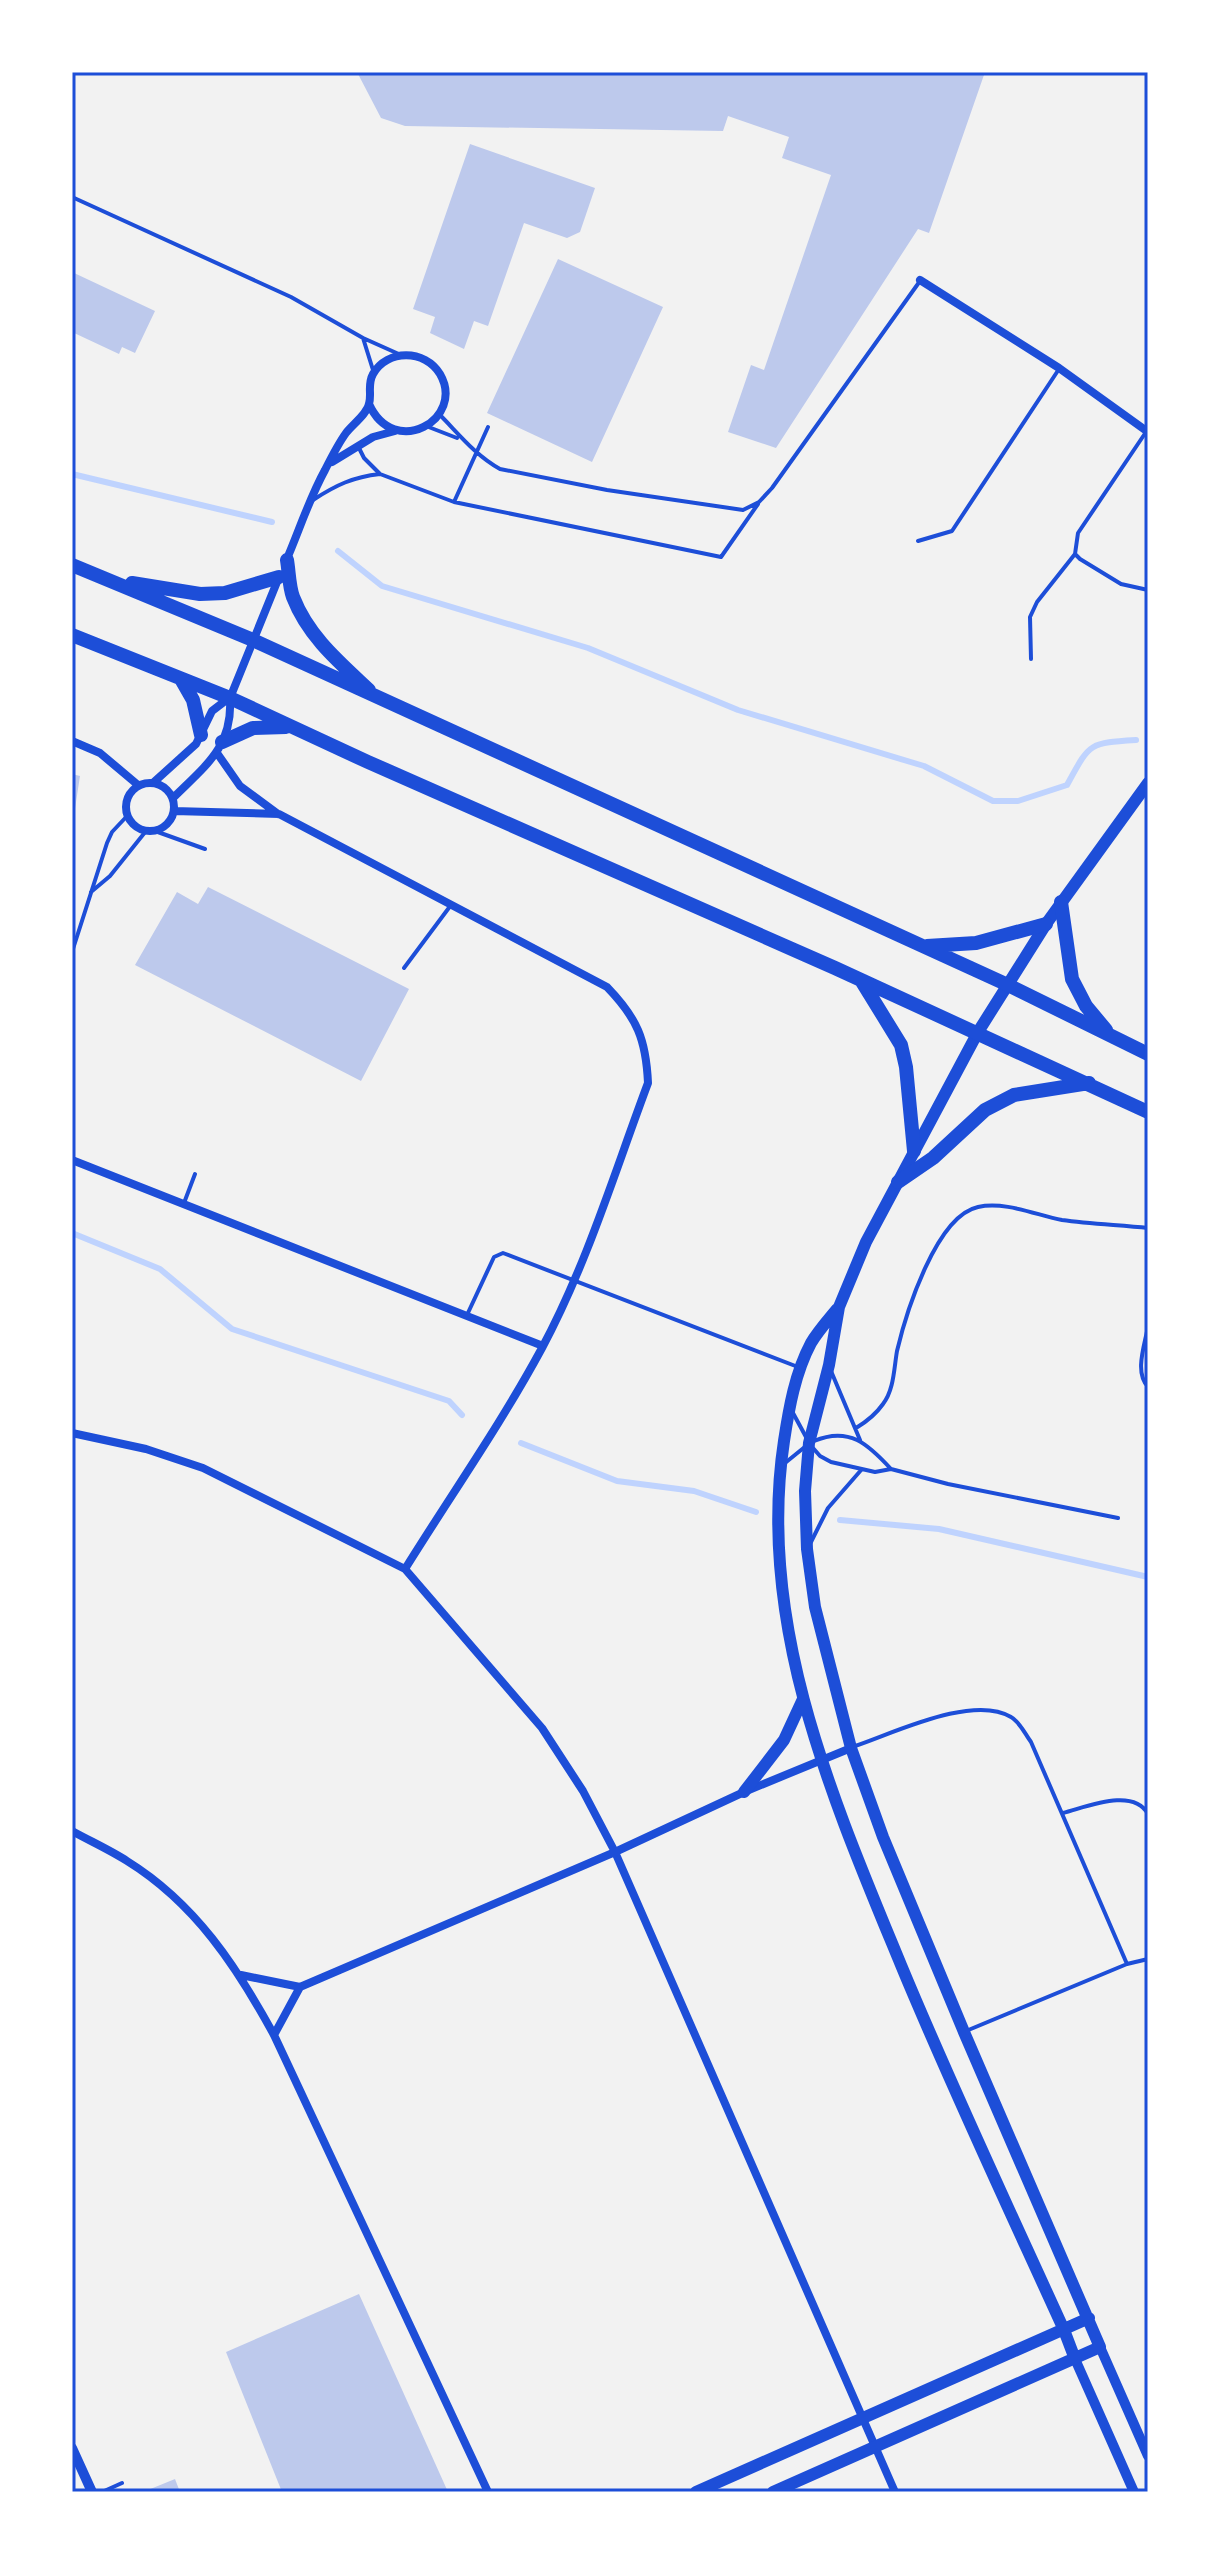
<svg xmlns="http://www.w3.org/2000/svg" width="1220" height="2564" viewBox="0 0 1220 2564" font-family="'Source Sans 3',sans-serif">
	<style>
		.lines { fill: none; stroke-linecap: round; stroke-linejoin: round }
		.stream { stroke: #bfd3fe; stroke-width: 6 }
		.building { fill: #bdc9ec }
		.service { stroke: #1d4ed8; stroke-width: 4 }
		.minor { stroke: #1d4ed8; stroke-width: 8 }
		.tertiary { stroke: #1d4ed8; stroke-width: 10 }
		.secondary { stroke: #1d4ed8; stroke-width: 12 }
		.primary { stroke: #1d4ed8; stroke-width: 14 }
		.neatline { fill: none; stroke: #1d4ed8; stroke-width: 3 }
	</style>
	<rect width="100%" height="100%" fill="#f2f2f2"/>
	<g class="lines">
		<path class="stream" d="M72,474L272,522
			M338,551L382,586L588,648L738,710L924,766L993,801H1018L1067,785C1090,743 1088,743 1136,740
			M72,1233L160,1269L232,1329L449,1401L462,1415
			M521,1443L617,1481L694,1491L756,1512
			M840,1520L939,1529L1148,1577"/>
	</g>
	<path class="building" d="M357,72H985L929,233L918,229L776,448L728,432L751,365L764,370L831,175L782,158L789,137L728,116L723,131L405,126L381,118Z
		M470,144L595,188L580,232L567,238L524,223L488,326L474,321L464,349L430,333L435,317L413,309Z
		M558,259L663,307L592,462L487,413Z
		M72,272L155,311L135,353L122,347L119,354L72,332Z
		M72,774L80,776L74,815H72Z
		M208,887L409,989L361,1081L135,965L177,892L198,904Z
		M359,2294L448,2492H282L226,2352Z
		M175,2479L180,2492H143Z"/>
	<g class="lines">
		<path class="service" d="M72,197L291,297L363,338L401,355
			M363,338L373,370
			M439,414C459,434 475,455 500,469L607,490L743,510L759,502L772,488L920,281
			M426,426L457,438
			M1146,432L1078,533L1075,554L1080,559L1121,584L1148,590
			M358,446L364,458L380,474L454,502L721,557L758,504
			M313,500C336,485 353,477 380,474
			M454,502L488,427
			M918,541L952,531L1059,369
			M1031,659L1030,617L1037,602L1075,554
			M155,831L205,849
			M91,892L110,876L146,831
			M72,952L107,843L112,832L128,815
			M404,968L451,905
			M184,1203L195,1174
			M467,1315L494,1257L503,1253L798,1367
			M1148,1326C1145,1345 1134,1372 1148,1387
			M831,1371L860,1440
			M793,1413L806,1437
			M856,1428C866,1422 876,1414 883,1404C894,1390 894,1368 897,1351C906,1313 936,1216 978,1207C1005,1201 1036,1215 1062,1220C1090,1224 1120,1225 1148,1228
			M814,1441C849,1426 868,1444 891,1469
			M813,1448L820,1456L831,1462L875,1472L891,1469L948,1484L1118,1518
			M785,1463L806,1446
			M811,1542L828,1508L862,1469
			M855,1746C894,1733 973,1694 1011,1717C1020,1722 1025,1734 1031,1742L1127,1964
			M1063,1813C1087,1807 1133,1787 1148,1814
			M966,2031L1127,1964L1148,1959
			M102,2492L122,2483"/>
		<path class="minor" d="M920,280L1059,368L1148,432
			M332,462L373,437L395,431
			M286,561C299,531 309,499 325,470C331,458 338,444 346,433C352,425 367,414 369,404C372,394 367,385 373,374C387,349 425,349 440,374C466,419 394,460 369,404
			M72,741L100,753L138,785
			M217,753L240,786L278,814
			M154,782L196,744L212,711L229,698
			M126 807a24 24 0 1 1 48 0a24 24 0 1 1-48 0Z
			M173,798C205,766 233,747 230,698L279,577
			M174,811L279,814L607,987C637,1018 646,1039 648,1083C615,1171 587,1264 542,1348C501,1424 451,1495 405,1569
			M72,1160L543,1346
			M72,1433L146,1449L203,1468L405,1569L542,1728L583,1791L615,1852L895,2492
			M72,1831C90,1841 110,1850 127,1861C195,1903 237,1967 274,2035L488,2492
			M241,1975L300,1987
			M274,2035L300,1987L615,1852L744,1792L851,1748"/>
		<path class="tertiary" d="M1100,2347L1148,2456
			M1075,2359L1134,2492
			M72,2448L92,2492"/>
		<path class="secondary" d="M837,1309C828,1320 818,1331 811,1343C795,1373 789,1408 784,1441C756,1624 833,1800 901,1965C952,2088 1009,2209 1064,2330L1075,2359
			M744,1792L784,1740L803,1699
			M696,2492L1089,2318
			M773,2492L1100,2347L964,2032L883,1837L851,1748L815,1607L807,1549L805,1491L809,1443L829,1365L839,1307L866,1242L978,1032L1046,924L1148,783"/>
		<path class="primary" d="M287,560C289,572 289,586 293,597C308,636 339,662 369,690
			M72,565L253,640L1008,985L1148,1054
			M132,583L200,594L225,593L279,577
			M72,635L230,698L368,762L835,968L1148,1112
			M181,679L193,700L201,735
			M222,742L253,728L286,727
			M1061,902L1072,979L1086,1006L1106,1030
			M927,946L976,943L1046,924
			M861,980L901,1045L906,1067L914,1151
			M898,1182L933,1158L985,1110L1014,1095L1089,1083"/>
	</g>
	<rect width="1220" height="2564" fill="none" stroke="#ffffff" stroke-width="148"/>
	<rect x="74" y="74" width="1072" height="2416" class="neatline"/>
</svg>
